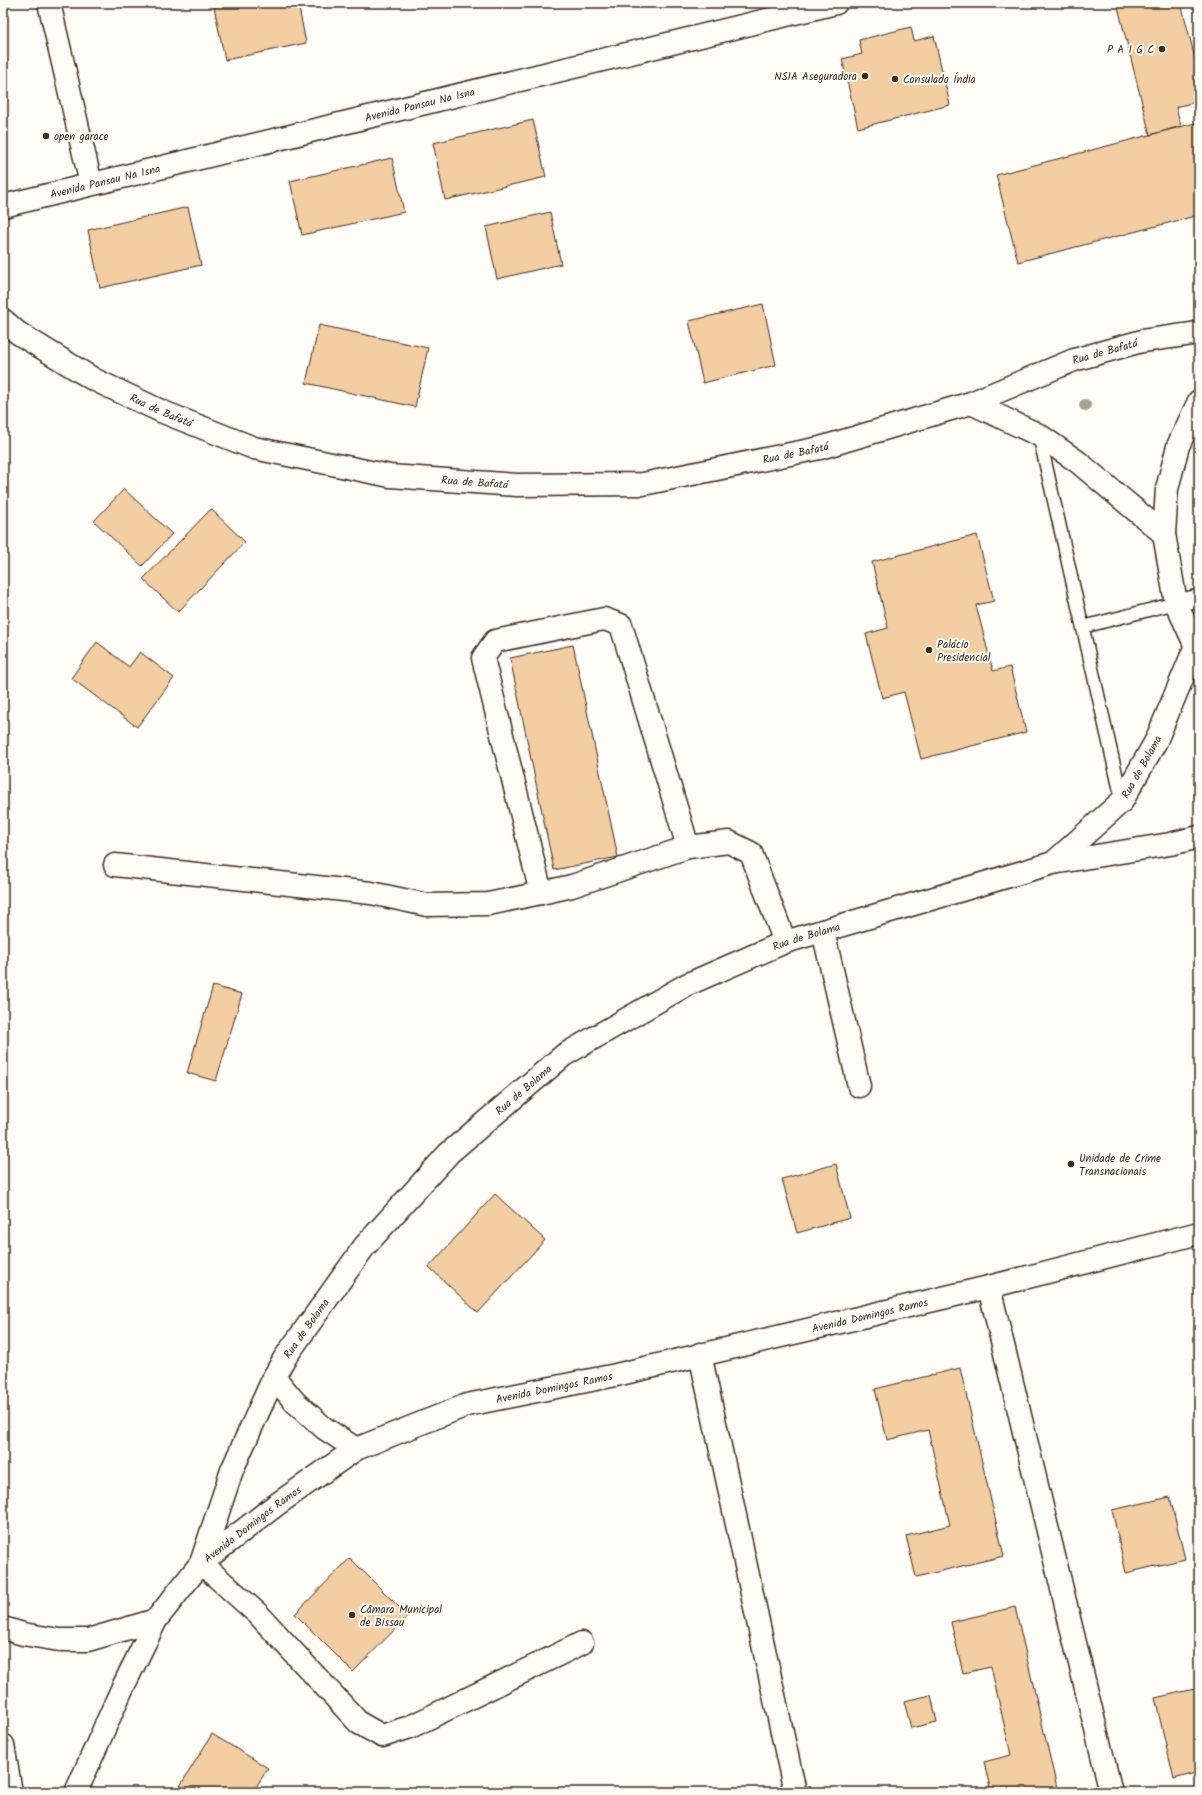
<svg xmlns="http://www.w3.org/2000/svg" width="1202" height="1795" viewBox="0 0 1202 1795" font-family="Kalam,sans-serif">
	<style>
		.building { fill: #f3cea3; stroke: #3b2a1e }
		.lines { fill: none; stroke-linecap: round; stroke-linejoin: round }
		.service-casing { stroke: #3b2a1e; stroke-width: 15 }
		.pedestrian-casing { stroke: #3b2a1e; stroke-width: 20 }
		.minor-casing { stroke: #3b2a1e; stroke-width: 25 }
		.tertiary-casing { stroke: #3b2a1e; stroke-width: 25 }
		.secondary-casing { stroke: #3b2a1e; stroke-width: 25 }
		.service { stroke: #fdfcf7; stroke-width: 12 }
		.pedestrian { stroke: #fdfcf7; stroke-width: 17 }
		.minor { stroke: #fdfcf7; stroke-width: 22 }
		.tertiary { stroke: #fdfcf7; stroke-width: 22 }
		.secondary { stroke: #fdfcf7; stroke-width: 22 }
		.tree { fill: #a4a392 }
		.poi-dot { fill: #3b2a1e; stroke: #fdfcf7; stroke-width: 1.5 }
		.labels { text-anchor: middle; stroke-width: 4; stroke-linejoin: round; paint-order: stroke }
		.poi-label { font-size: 11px; fill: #3b2a1e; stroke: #fdfcf7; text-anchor: start }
		.street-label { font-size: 11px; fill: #3b2a1e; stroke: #fdfcf7 }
	</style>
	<rect width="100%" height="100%" fill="#fdfcf7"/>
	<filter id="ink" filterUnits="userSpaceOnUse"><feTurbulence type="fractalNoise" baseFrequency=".025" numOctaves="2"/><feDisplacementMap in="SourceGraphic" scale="8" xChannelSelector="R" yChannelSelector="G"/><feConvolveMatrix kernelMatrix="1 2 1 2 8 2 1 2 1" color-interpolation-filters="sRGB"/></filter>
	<g filter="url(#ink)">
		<path class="building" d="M233,3H298L306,43L225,60L214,7Z
			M1117,3H1181L1199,74V101L1176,107L1181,126L1150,135Z
			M911,27L914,41L934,36L950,105L858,128L842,59L862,54L859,40Z
			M533,120L546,177L445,200L433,143Z
			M1199,122V215L1018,262L996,175Z
			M392,158L404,212L302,235L290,181Z
			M188,207L201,265L100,288L88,230Z
			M550,212L561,264L497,279L486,227Z
			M763,304L776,365L703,383L689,321Z
			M319,325L428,348L415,407L306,383Z
			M124,489L172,534L142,566L94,521Z
			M211,509L245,542L178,612L143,579Z
			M977,535L994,601L976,605L993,671L1010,667L1026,732L921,759L904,692L882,698L866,634L888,628L872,562Z
			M97,642L129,667L140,652L174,678L137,727L71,678Z
			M573,645L618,857L554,870L510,658Z
			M213,986L242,994L216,1081L187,1073Z
			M836,1164L850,1218L797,1233L782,1179Z
			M495,1194L545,1240L478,1313L429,1267Z
			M960,1368L1004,1556L916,1577L906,1536L950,1525L928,1430L887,1440L875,1389Z
			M1170,1497L1185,1559L1126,1573L1112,1510Z
			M350,1558L408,1616L353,1672L295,1614Z
			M1015,1607L1058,1792H991L984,1762L1011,1755L991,1667L963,1673L951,1622Z
			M1199,1688V1772L1174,1779L1155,1698Z
			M931,1695L937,1722L911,1728L904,1701Z
			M212,1734L268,1768L253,1792H189L180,1786Z"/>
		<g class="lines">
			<defs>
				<path id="service" d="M1039,435L1122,800
					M1083,627L1176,603"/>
				<path id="pedestrian" d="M1176,603L1199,598"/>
				<g id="minor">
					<path d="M49,3L91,184"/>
					<path id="s1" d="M3,320L18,333L93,379L163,412L254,448L390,476L517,485L643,484L820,448L971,403L1074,360L1142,341L1199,333"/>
					<path d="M971,403L1039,435L1078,462L1164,534"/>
					<path id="s2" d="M1053,863L1122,801L1156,741L1195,648"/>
					<path d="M115,865L371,893L427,905L488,904L541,893L572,886L688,847L729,842L751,853L785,942"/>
					<path d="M541,893L483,658L495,641L604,619L621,625L688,847"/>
					<path d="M823,931L859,1086"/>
					<path d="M989,1287L1111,1792"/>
					<path d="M700,1354L795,1792"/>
					<path d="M274,1377L295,1402L324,1428L356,1449"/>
					<path d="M3,1628L23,1634L59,1640H88L156,1620"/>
					<path id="s3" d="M582,1643L410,1727L382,1736L359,1723L258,1614L201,1563L232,1470L274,1377L284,1359L364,1247L449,1153L564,1055L686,985L785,942L1053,863L1170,844L1199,837"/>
					<path id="s4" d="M76,1792L121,1691L156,1620L201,1563L276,1505L356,1449L467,1405L616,1375L989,1287L1199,1233"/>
				</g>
				<g id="tertiary">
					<path id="s5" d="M3,206L836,3"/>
					<path d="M3,1745L11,1792"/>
				</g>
				<path id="secondary" d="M1199,401L1178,446L1167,489L1164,534L1176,603L1199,653"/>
			</defs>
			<use href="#service" class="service-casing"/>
			<use href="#pedestrian" class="pedestrian-casing"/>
			<use href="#minor" class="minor-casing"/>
			<use href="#tertiary" class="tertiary-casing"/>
			<use href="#secondary" class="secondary-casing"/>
			<use href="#service" class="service"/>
			<use href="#pedestrian" class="pedestrian"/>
			<use href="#minor" class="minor"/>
			<use href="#tertiary" class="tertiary"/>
			<use href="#secondary" class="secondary"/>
		</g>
		<circle class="tree" cx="1085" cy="405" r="6"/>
	</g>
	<g class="poi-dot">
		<circle cx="1162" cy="49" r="4"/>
		<circle cx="865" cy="76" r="4"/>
		<circle cx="895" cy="79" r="4"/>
		<circle cx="46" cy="136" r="4"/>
		<circle cx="929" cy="650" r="4"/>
		<circle cx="1071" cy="1164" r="4"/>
		<circle cx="352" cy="1615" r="4"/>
	</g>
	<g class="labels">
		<g class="poi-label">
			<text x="1154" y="53" text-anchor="end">P A I G C</text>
			<text x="857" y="80" text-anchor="end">NSIA Aseguradora</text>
			<text x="903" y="83">Consulado Índia</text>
			<text x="54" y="140">open garace</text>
			<text x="937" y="648">Palácio<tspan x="937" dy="13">Presidencial</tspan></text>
			<text x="1079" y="1162">Unidade de Crime<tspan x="1079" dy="13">Transnacionais</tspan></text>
			<text x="360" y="1613">Câmara Municipal<tspan x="360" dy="13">de Bissau</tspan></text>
		</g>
		<g class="street-label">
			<text dy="4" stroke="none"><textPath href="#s5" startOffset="429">Avenida Pansau Na Isna</textPath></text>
			<text dy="4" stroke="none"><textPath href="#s5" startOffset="105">Avenida Pansau Na Isna</textPath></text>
			<text dy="4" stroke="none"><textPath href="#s1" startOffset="1157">Rua de Bafatá</textPath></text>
			<text dy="4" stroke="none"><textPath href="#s1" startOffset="183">Rua de Bafatá</textPath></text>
			<text dy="4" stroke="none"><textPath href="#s1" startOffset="831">Rua de Bafatá</textPath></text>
			<text dy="4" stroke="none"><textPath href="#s1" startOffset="507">Rua de Bafatá</textPath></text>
			<text dy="4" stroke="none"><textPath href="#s2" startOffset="132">Rua de Bolama</textPath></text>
			<text dy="4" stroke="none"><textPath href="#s3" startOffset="1379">Rua de Bolama</textPath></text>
			<text dy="4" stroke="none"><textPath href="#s3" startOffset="1055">Rua de Bolama</textPath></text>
			<text dy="4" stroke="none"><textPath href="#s4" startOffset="987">Avenida Domingos Ramos</textPath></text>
			<text dy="4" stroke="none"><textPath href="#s3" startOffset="731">Rua de Bolama</textPath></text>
			<text dy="4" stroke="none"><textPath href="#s4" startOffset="663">Avenida Domingos Ramos</textPath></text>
			<text dy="4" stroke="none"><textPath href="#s4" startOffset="327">Avenida Domingos Ramos</textPath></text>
		</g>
	</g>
	<rect width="1202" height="1795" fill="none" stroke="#fdfcf7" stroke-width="16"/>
	<rect x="8" y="8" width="1186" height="1779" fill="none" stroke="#3b2a1e" stroke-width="1.5" filter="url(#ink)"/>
</svg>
